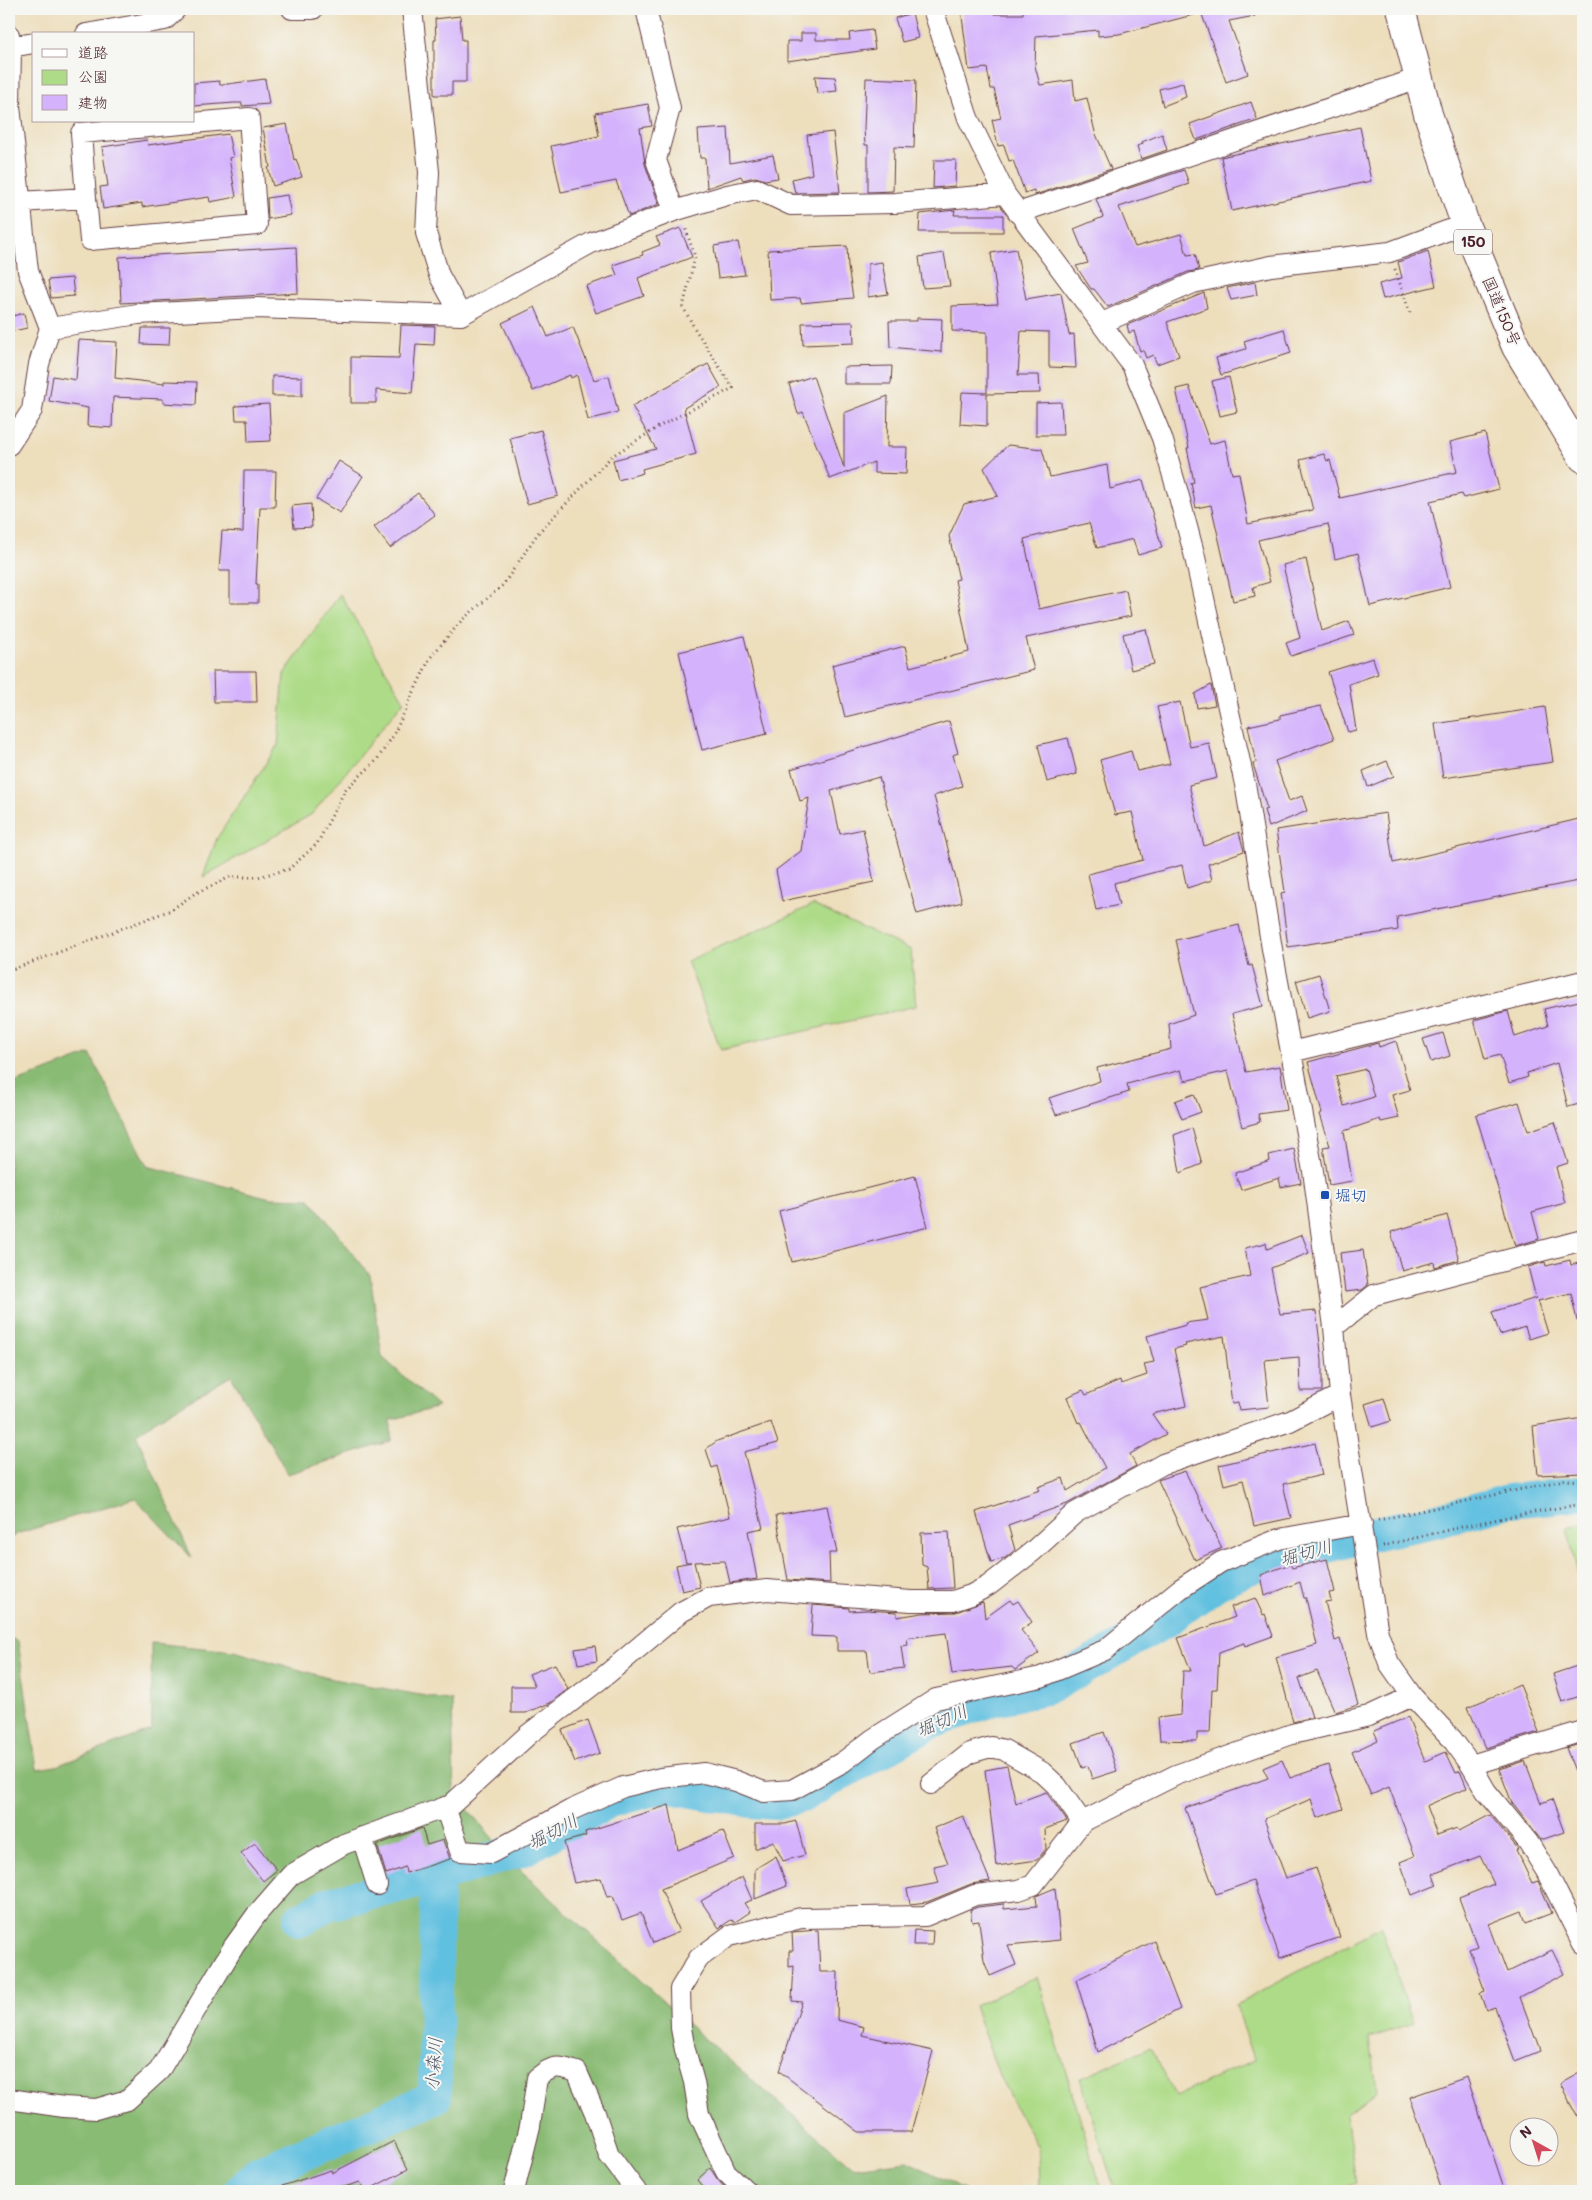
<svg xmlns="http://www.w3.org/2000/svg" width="1592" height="2200" viewBox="0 0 1592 2200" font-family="Mali,'Klee One',sans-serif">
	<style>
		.green { fill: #addb87; stroke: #7c7d59 }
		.forest { fill: #8abb74; stroke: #6a6d50 }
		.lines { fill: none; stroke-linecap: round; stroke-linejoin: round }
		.river { stroke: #61c0e0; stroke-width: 34 }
		.building { fill: #d4b2fc; fill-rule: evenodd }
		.minor-casing { stroke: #623c41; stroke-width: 22 }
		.highway-casing { stroke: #623c41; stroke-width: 30 }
		.path { stroke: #623c41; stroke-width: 3; stroke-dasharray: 1 4; stroke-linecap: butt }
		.minor { stroke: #fff; stroke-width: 20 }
		.highway { stroke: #fff; stroke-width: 28 }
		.transit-dot { fill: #1a4fb4; stroke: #f6f6f2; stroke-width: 2 }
		.labels { text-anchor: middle; stroke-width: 4; stroke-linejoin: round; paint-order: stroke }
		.shield { fill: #f6f6f2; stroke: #7e6067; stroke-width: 1 }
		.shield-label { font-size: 15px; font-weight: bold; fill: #4a1f2b }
		.street-label { font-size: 16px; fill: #4a1f2b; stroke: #f6f6f2 }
		.transit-label { font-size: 16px; fill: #164399; stroke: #f6f6f2; text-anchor: start }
		.water-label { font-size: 18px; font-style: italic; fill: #52576a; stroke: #f6f6f2 }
	</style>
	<rect width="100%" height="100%" fill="#f6f6f2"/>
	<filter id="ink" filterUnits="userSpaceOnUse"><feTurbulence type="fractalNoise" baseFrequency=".02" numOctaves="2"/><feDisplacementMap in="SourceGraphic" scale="10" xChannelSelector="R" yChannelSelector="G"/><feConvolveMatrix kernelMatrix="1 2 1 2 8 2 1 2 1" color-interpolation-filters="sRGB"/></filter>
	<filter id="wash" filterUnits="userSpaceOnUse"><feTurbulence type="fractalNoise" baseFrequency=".0096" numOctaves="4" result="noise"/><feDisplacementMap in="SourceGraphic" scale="20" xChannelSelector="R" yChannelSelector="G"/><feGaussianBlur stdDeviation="1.12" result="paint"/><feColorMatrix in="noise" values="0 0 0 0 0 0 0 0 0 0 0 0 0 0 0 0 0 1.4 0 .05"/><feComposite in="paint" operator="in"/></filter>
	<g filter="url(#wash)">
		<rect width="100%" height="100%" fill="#eddebc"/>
		<path class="green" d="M340,594L404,701L312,814L203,877L217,838L278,745L284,674Z
			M813,905L911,950L916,1006L721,1050L687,961Z
			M1583,1524V1597L1567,1528Z
			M1381,1927L1413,2023L1370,2038L1377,2090L1346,2114L1356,2183L1335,2191H1115L1080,2078L1150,2047L1176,2096L1254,2059L1236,2005Z
			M1037,1977L1102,2191H1039L1038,2148L1000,2078L974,2006Z"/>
		<path class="forest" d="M90,1054L147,1166L270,1198L310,1199L370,1275L382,1357L438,1407L391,1420V1441L288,1474L231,1376L156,1420L136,1435L192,1558L135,1498L16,1534L9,1540V1085Z
			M9,1637L18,1642L37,1769L56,1766L152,1730L151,1643L234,1651L328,1678L452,1701L454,1793L517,1867L691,2027L854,2168L907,2161L968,2191H9Z"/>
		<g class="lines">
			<path class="river" d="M300,1920L328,1904L437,1876L524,1849L610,1801L664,1786L751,1801L775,1803L802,1796L930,1723L991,1700L1050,1687L1164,1622L1214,1585L1243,1570L1281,1558L1381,1532L1430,1522L1509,1501L1583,1494
				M241,2191L259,2173L435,2097L437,1876"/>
		</g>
		<g id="blocks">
			<path class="building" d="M961,9H994L995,14H1023V9H1196L1197,14L1119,34L1098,36V30L1036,36L1035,66L1040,85L1073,80L1075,101L1087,98L1095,132L1111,169L1035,195L1034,190L1025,193L1013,160L1009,161L1004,145L998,146L992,120L1001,118L994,89H991L987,68L969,70Z
				M1200,9H1255V16L1229,21L1248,74L1226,82Z
				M912,13L918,38L902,42L895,18Z
				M460,16L462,40H466V82H452V95H434V40H436L435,19Z
				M872,30L875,49L787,61V41H801V33H816V40H850L849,33Z
				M815,76L835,77L837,91L817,93Z
				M866,78L916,80L914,148L894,147L893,191L868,192V145H865L864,129Z
				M265,79L269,104L242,106V103H234L194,106V83L219,81L220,85Z
				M1183,83L1186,97L1163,106L1159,89Z
				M1251,102L1257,119L1196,140L1190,124Z
				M648,104L652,126L640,128L645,164L659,204L629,216L616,181L561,192L551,146L599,136L595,113Z
				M287,124L294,160L296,159L302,177L273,186L268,168L270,167L263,128Z
				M1360,127L1371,181L1232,211L1221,157Z
				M728,128L730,163L773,155L778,178L765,180L755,177L743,180L741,176L707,188L705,158H700L698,130Z
				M833,132L840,192L795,193L792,179L812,174L807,135Z
				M228,134L233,157L229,158L236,197L210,202L209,197L142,207V203L103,209L100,187L108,186L102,147L147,140L148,145Z
				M1162,134L1167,150L1141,159L1137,146L1143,144L1142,142Z
				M934,160H956L955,186L933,188Z
				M1184,170L1189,184L1119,207L1135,247L1181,234L1187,255L1195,254L1199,270L1188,272L1108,307L1094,289H1091L1076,266L1088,263L1074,229L1103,217L1096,199Z
				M287,195L291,215L268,219L267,198Z
				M955,210L954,215H1003V232H919L920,214Z
				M680,228L692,257L638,278L644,296L596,313L586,286L617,275L613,265L643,255L642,252L660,245L656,237Z
				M738,242L745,275L718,278L714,246Z
				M847,246L848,267L853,298L801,303L800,298L770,300L768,250Z
				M296,247L298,293L121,303L119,257Z
				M1016,249L1026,299L1061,293L1069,335L1074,334L1076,368L1049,367V332L1021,331L1018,375H1039L1040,393L987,394V426L960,424L962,392L987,393V332L952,331V306L998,304L991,253Z
				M1428,251L1436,286L1383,299L1379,284L1402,278L1398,262Z
				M944,253L950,286L923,288L919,257Z
				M882,262L888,294L868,297V264Z
				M72,278L74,296L51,298L48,280Z
				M1255,282L1257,295L1231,300L1227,288Z
				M1204,293L1207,308L1167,322L1179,356L1157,364L1153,355L1146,358L1143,350L1140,351L1134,331L1129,333L1127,325Z
				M535,307L548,337L573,327L594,380L609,376L618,412L588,420L577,375L571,378L570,375L533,391L502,323Z
				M24,313L27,328L9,332V317Z
				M917,318L942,319L941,352L890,347L889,321H917Z
				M853,322L854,343L803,345L802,323Z
				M401,325L435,326L434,345L416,344L412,393L376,390V403H351V357L399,358Z
				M142,328H170L169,345L141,344Z
				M1284,329L1291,353L1221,375L1216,358L1246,349L1244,341Z
				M79,340L117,342L115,378L164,384V381L197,382L196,405L163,403V399L113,397L112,428L87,426L88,408L49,401L53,376L76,380Z
				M708,364L721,387L684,408L696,454L642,469L643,473L618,480L613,460L656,449L632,406Z
				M892,366L891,384H844V367Z
				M272,376L302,377V396H272Z
				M813,376L844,468V413L888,396L887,447H907L906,474L874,473V462L830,479L803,412L798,414L789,384Z
				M1229,377L1237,412L1220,416L1212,381Z
				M1189,386L1210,444L1225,440L1232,474L1239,473L1248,524L1313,510L1300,460L1324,454L1327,461L1330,460L1340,498L1457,472L1450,442L1485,433L1499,489L1464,498L1462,494L1430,501L1450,587L1370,606L1358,553L1335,559L1328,524L1258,540L1270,582L1253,587L1255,596L1233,601L1211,505L1196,508L1191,483L1194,482L1187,448H1189L1176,389Z
				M1061,402L1063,435H1036V403Z
				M269,404L271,441L248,442L247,420H236L235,406Z
				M541,430L558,496L527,504L510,438Z
				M1008,445L1042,449L1050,477L1107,465L1110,489L1143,480L1162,548L1138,555L1133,539L1097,548L1089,523L1024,539L1039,609L1126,590L1131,616L1026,638L1034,670L845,717L832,665L905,646L910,667L969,652L955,580L959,579L949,536L964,504L998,496L984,468Z
				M339,461L363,476L340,513L316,499Z
				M244,471H276L275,507H260L256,584H258V603H230V571H219L222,531L243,532Z
				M418,493L435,515L390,548L374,527Z
				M311,504L312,527L294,528L292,506Z
				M1306,559L1322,631L1349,621L1354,635L1291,656L1286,643L1300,638L1283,565Z
				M1146,629L1154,664L1131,670L1123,634Z
				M744,636L767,734L702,750L679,652Z
				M1373,658L1378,674L1349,684L1356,730L1348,732L1328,672Z
				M213,671H256L257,702H214Z
				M1211,685L1215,705L1197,708L1195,694Z
				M1180,702L1190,747L1209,743L1217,778L1189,785L1204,846L1239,832L1244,851L1208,864L1212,880L1187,888L1182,865L1114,883L1119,905L1096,910L1088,874L1143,860L1132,812L1115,815L1100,760L1131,751L1137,771L1170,764L1157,707Z
				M1321,706L1334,739L1275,761L1289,801L1302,796L1307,811L1269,827L1264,810L1267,809L1253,764L1256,763L1248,726L1280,719V715Z
				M1545,707L1553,762L1443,778L1435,724Z
				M949,721L958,753L953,755L962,786L934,796L962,902L917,914L879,777L831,791L840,834L863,829L874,882L782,901L776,870L801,851L809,798L800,801L791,769Z
				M1068,738L1077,774L1047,782L1038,745Z
				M1387,761L1394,776L1368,787L1363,771Z
				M1386,813L1393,863L1583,818V880L1397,917L1398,930L1288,947L1281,893L1285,892L1276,830Z
				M1239,925L1249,966L1252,965L1263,1006L1232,1014L1246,1072L1280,1066L1287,1110L1258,1114L1260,1122L1242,1127L1228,1071L1184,1081L1181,1070L1127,1084L1129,1092L1056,1115L1049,1098L1100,1081L1097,1068L1171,1049L1169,1024L1194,1015L1176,940Z
				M1319,974L1330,1011L1307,1018L1296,981Z
				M1583,1000V1103L1568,1107L1557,1063L1527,1073L1528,1077L1509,1083L1500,1055L1485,1059L1474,1020L1508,1011L1515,1037L1548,1026L1544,1009Z
				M1443,1033L1450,1056L1431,1062L1423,1039Z
				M1396,1041L1410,1090L1392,1095L1399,1118L1381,1122L1380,1119L1344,1131L1352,1181L1329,1185L1323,1147L1330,1146L1320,1114L1322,1113L1308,1062L1378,1043L1379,1047ZM1366,1069L1374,1097L1344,1106L1336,1076Z
				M1194,1094L1201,1112L1182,1119L1175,1101Z
				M1519,1102L1528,1131L1555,1122L1568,1163L1556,1167L1565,1203L1532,1212L1539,1239L1515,1246L1476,1115Z
				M1192,1128L1202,1164L1180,1173L1174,1135Z
				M1294,1149L1301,1183L1281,1187L1279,1178L1241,1190L1235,1173L1270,1161L1269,1155Z
				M915,1176L928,1227L792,1262L779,1211Z
				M1447,1215L1459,1260L1435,1267L1434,1262L1402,1271L1391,1232Z
				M1302,1235L1309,1253L1271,1268L1280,1314L1316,1311L1322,1360V1391H1300L1299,1357L1264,1360L1269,1407L1239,1410L1238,1403L1232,1404L1224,1336L1185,1344L1186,1346L1174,1349L1186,1406L1152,1414L1166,1434L1130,1454L1136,1466L1067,1504L1008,1525L1015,1550L1005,1558L991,1562L976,1512L1040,1490L1038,1487L1063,1478L1067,1491L1105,1468L1081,1422L1078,1423L1067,1397L1083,1390L1086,1395L1120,1380L1121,1384L1147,1375L1144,1364L1154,1362L1147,1336L1186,1325L1185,1323L1208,1320L1200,1287L1250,1276L1245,1248L1266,1243L1267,1249Z
				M1363,1250L1368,1285L1362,1290L1345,1292L1340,1253Z
				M1570,1260L1571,1265L1583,1262V1321H1577L1571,1293L1538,1301L1548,1333L1529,1339L1525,1327L1500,1335L1492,1312L1536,1298L1528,1267L1545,1262L1546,1266Z
				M1384,1398L1391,1421L1372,1427L1365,1404Z
				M1583,1418V1473L1538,1475L1533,1426Z
				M771,1422L778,1443L744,1452L763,1528L748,1531L757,1579L730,1583L725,1561L694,1562L700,1587L682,1591L676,1565L691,1562H686L677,1529L730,1517L717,1466L712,1468L706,1449L717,1441Z
				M1315,1443L1322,1475L1283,1484L1291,1518L1254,1526L1243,1480L1224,1485L1219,1465Z
				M1185,1471L1222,1548L1195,1560L1158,1480Z
				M827,1506L837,1553H829L830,1583L788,1580L776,1515Z
				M949,1532L953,1588L929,1589L927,1567L922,1565L921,1533Z
				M1327,1559L1335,1592L1329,1593L1331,1601L1325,1602L1335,1641L1340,1639L1358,1705L1335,1712L1317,1671L1299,1678L1312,1717L1293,1722L1276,1657L1317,1645L1306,1598H1304L1300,1582L1265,1596L1261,1575L1290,1564L1292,1568Z
				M1255,1598L1263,1615L1265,1614L1273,1636L1245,1646L1244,1643L1219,1652L1217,1689H1212L1210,1733H1197V1741L1160,1740L1158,1718L1181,1715L1183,1671H1191L1178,1638L1235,1617L1231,1607Z
				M1010,1600L1013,1604L1018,1601L1032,1622L1021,1630L1039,1653L1015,1670L1012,1667L952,1674L946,1633L907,1638L908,1645L901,1646L904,1668L870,1672L867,1651H837V1637L811,1636L813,1605L849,1608V1611L867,1610L897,1612V1617L922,1613L956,1612L983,1602L985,1618Z
				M595,1646L597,1661L578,1664L575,1649Z
				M555,1664L568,1689L550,1703L526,1713H511V1686H535L529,1674Z
				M1583,1664V1695L1562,1702L1553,1674Z
				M1520,1685L1539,1732L1485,1748L1468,1707Z
				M1408,1717L1425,1761L1446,1752L1456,1773L1460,1771L1467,1788L1426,1806L1437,1835L1457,1828L1459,1831L1490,1815L1518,1849L1516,1850L1532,1883L1538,1881L1552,1913L1526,1923L1522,1911L1489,1924L1507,1972L1552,1950L1564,1974L1520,1997L1540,2051L1515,2061L1495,2007L1486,2010L1480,1993L1485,1991L1469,1949L1477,1946L1459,1898L1494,1884L1480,1856L1433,1874L1437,1885L1412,1895L1400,1862L1415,1856L1389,1787L1371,1795L1352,1752L1378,1740L1374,1731Z
				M588,1720L600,1753L575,1762L562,1730Z
				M1104,1732L1117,1771L1092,1779L1088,1766L1082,1768L1073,1743Z
				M1583,1743V1789H1582L1566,1748Z
				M1282,1760L1290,1778L1328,1765L1343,1809L1317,1818L1311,1799L1264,1819L1286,1878L1316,1868L1340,1937L1280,1958L1253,1881L1216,1894L1185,1808L1268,1778L1263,1768Z
				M1525,1761L1541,1803L1552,1799L1564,1832L1541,1840L1512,1803L1499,1769Z
				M1007,1766L1016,1803L1046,1792L1067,1821L1045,1829L1046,1849L1037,1860L997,1866L985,1770Z
				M669,1805L678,1850L723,1831L734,1858L661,1889L679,1932L653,1943L641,1913L622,1920L613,1896L607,1897L601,1878L574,1883L564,1842L586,1836L585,1832Z
				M963,1816L990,1881L971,1884L927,1902L910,1904L907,1889L939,1883L934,1866L948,1863L934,1828Z
				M796,1821L805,1855L783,1861L773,1841L755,1849V1824H785Z
				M422,1828L427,1845L443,1840L450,1859L406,1873L405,1867L386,1874L377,1845Z
				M255,1843L277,1870L263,1881L241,1853Z
				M776,1856L787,1886L755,1899V1869Z
				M742,1877L752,1900L744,1903L750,1912L735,1922L731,1920L719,1928L701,1901Z
				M1055,1888L1060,1940L1008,1945L1016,1965L990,1976L984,1961L979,1921L972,1922L970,1910L978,1907L1004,1904V1909L1037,1906L1036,1896Z
				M818,1930L820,1972H838L837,2020L864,2027L862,2035L933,2051L911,2132H859L779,2071L802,2002L792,2001L794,1966L789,1967V1951H793L792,1932Z
				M914,1930L933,1931L932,1945H913Z
				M1154,1941L1180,2009L1098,2052L1076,1980Z
				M1583,2071V2126L1560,2084Z
				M1467,2077L1505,2191H1442L1410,2097Z
				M394,2141L408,2169L366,2191L360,2182L332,2191H276V2188L331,2170L332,2173Z
				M710,2168L718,2180L728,2191H706L697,2180Z"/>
		</g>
	</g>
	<g filter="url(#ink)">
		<use href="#blocks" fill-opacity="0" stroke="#623c41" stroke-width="1"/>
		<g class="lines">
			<defs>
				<path id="minor" d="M292,9H313
					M412,9L429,172L426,233L439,275L461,315
					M646,9L670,108L656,160L674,211
					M933,9L968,118L1005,194L1132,365L1162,438L1178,493L1194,553L1246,789L1272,949L1313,1171L1334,1327L1340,1395L1378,1633L1389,1663L1412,1696L1452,1739L1471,1765L1486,1791L1528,1842L1546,1871L1583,1944
					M86,34L165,20L176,9
					M9,35L11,47L10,106L28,271L50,328L39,364L32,410L9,445
					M11,47L34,43
					M20,202L86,198L81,133L249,118L257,225L90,240L86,198
					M1018,213L1419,78
					M1102,323L1193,283L1271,266L1390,252L1465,224
					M50,328L138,314L256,308L461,315L591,243L674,211L727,195L757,189L791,205L895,203L1005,194
					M1291,1052L1583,981
					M1334,1327L1374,1295L1583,1240
					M1471,1765L1583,1731
					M931,1784L970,1753L991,1747L1004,1750L1042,1772L1057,1786L1082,1822
					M445,1807L460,1851L491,1853L571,1810L623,1787L661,1778L704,1773L736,1781L764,1792L792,1790L843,1762L873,1739L936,1699L1041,1677L1105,1650L1180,1589L1221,1562L1279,1539L1362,1524
					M362,1837L377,1885
					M9,2099L64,2107L96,2109L127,2100L159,2071L234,1946L257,1914L291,1875L344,1844L451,1805L529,1734L607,1674L681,1612L709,1597L767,1590L911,1601H953L971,1595L988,1586L1032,1552L1075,1513L1163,1464L1290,1421L1340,1395
					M514,2191L530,2126L537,2078C554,2064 558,2066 577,2072L595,2113L609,2155L636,2191
					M746,2191L726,2172L699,2114L694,2082L685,2050L681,2028L680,1989L699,1958L729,1936L801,1918L925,1916L975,1895L1019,1890L1033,1885L1082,1822L1176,1775L1292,1734L1369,1716L1412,1696"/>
				<path id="highway" d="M1401,9L1428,114L1465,224L1516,347L1583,458"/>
			</defs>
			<use href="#minor" class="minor-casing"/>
			<use href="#highway" class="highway-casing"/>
			<path class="path" d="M1581,9L1583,12
				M1395,269L1411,316
				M9,971L171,910L194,894L230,877H258L289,869L317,844L345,790L376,761L393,736L430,658L462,620L503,585L538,533L612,456L660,426L733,388L695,329L683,307L695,257L685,227
				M1378,1520L1564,1480L1583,1481
				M1383,1546C1449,1529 1515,1514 1583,1504"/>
			<use href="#minor" class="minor"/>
			<use href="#highway" class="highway"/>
		</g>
	</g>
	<rect class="transit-dot" x="1320" y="1190" width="10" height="10" rx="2.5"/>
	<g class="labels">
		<rect class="shield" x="1454" y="229.5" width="38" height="25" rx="4"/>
		<g class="shield-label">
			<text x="1473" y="247">150</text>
		</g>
		<g class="street-label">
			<text transform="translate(1502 311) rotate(67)" y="6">国道150号</text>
		</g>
		<g class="transit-label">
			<text x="1335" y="1201">堀切</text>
		</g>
		<g class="water-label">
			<text transform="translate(1306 1553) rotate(-16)" y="6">堀切川</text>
			<text transform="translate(942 1721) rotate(-24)" y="6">堀切川</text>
			<text transform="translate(553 1832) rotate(-28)" y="6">堀切川</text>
			<text transform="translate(434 2064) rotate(-86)" y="6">小森川</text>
		</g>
	</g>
	<rect width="1592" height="2200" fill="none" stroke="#f6f6f2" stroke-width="30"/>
	<rect x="32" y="32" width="162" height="90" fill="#f6f6f2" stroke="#b1a0a2"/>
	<rect x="42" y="49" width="25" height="8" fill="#ffffff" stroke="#b1a0a2"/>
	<text x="78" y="58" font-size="15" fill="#4a1f2b">道路</text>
	<rect x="42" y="70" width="25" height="15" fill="#addb87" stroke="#b1a0a2"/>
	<text x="78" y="82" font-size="15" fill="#4a1f2b">公園</text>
	<rect x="42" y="95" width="25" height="15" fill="#d4b2fc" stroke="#b1a0a2"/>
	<text x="78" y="108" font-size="15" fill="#4a1f2b">建物</text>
	<g transform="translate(1534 2142) rotate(321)"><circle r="24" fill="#f6f6f2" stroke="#b1a0a2"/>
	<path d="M0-4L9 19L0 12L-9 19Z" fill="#d1495b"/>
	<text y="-8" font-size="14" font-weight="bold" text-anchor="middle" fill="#4a1f2b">N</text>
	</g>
</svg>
